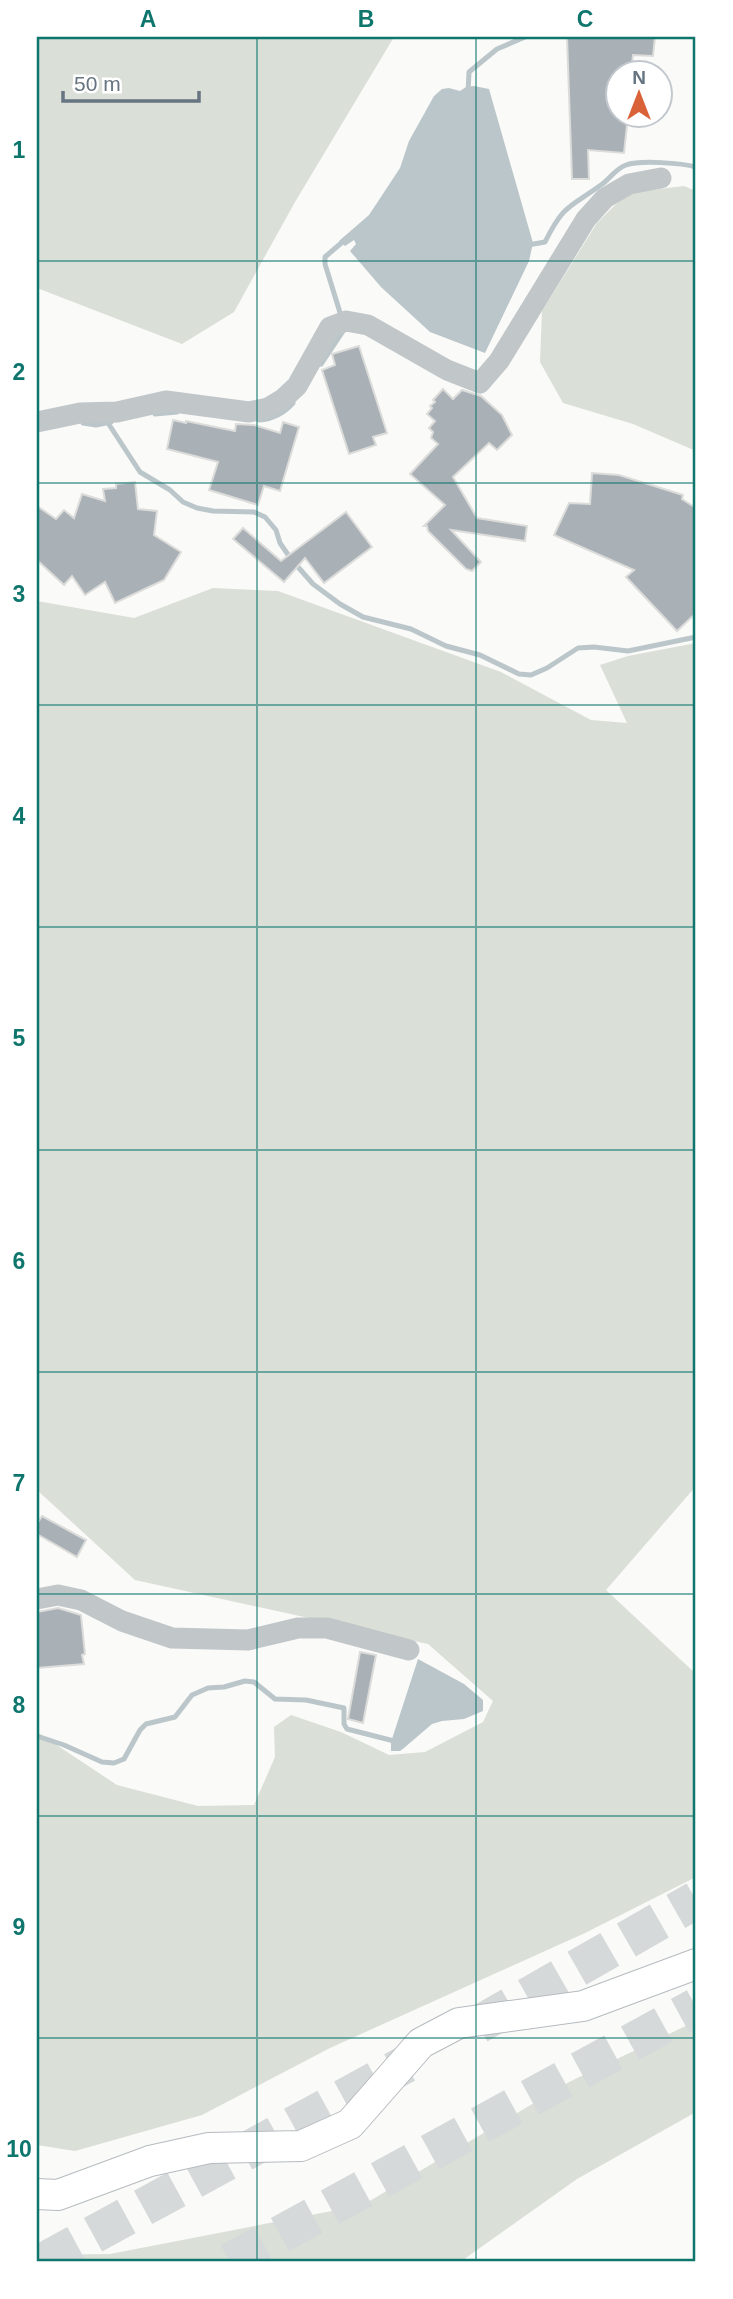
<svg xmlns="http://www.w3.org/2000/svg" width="733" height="2299" viewBox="0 0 733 2299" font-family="Arial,sans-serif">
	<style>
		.green { fill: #dadfd7 }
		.water { fill: #bbc6ca }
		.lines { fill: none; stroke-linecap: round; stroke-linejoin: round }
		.stream { stroke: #bbc6ca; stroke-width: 5 }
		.building { fill: #a9b1b7; stroke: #dcdcda; stroke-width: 2 }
		.highway-tunnel { stroke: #d5d9da; stroke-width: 38; stroke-dasharray: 38 19; stroke-linecap: butt }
		.secondary-casing { stroke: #b6bbc0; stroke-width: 32 }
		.street { stroke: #c1c6c9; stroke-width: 21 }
		.secondary { stroke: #fff; stroke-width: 30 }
		.grid { fill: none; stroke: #0f766e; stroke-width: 2; stroke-opacity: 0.55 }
		.neatline { fill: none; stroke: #0f766e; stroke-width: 2.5 }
		.grid-label { font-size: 23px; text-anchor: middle; font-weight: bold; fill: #0f766e }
	</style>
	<rect width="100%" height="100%" fill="#fafaf8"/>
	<path class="green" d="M37,37H394L295,202L234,312L182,344L37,288Z
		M684,186L696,191V451L633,424L563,403L540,362L542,311L597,223L627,193Z
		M213,588L278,591L501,672L591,720L627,723L600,665L628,656L696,643V1486L606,1590L696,1674V1877L585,1933L330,2048L202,2115L75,2151L37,2145V1732L117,1785L198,1806L254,1805L275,1757L274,1727L291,1715L341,1732L389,1755L425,1752L483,1722L493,1701L428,1644L135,1580L37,1490V601L134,618Z
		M696,2021V2112L577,2179L460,2262H37V2255L110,2254L363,2205L569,2082Z"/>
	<path class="water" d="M474,86L489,89L533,243L529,261L485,353L430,332L381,287L350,251L356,244L354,240L345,246L339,241L369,215L400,168L409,141L434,96L442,89L449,88L460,91L466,87Z
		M418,1659L464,1684L483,1700V1711L464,1719L442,1721L432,1724L404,1748L400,1751H391V1742Z"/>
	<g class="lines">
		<path class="stream" d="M468,93L469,72L497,49L525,37
			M528,245L545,242C564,204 569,208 601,185C610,179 615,169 626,165C640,160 682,163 696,167
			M342,319L325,264V257L346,239
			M321,364L343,331
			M155,414L177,412
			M259,420C273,419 284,413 293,403
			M83,423L96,425L111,422
			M108,423L140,472L170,490L183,502L197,508L213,511L254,512L265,517L276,530L280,543L291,559L313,584L340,604L363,617L411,629L446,646L480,655L519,674L531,675L547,668L578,648L594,647L628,651L696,637
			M37,1736L64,1745L102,1762L114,1763L124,1759L140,1730L146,1724L175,1717L192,1695L208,1688L224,1687L245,1681L254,1682L275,1699L306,1700L344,1708V1724L347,1729L398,1742"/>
	</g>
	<path class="building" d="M567,37H655L653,56L633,55L631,74H618V116H628L624,153L588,150L589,179H572Z
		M359,346L387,433L373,437L376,445L349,454L322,370L335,365L332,354Z
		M443,389L453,399L462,390L481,396L502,415L512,435L497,450L489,443L453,477L477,518L527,526L525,541L451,530L481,562L472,571L466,569L428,531L427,526H424L445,505L410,474L438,444L431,438L433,432L429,428L435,421L427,414L432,408L430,406L435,402L433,400Z
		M173,420L186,423V421L235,431L236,424L254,425L280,433L283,422L299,427L280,491L264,486L258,505L209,490L218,462L167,449Z
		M592,473L619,475L683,495L682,499L696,508V613L677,631L626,577L634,570L554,535L569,503L590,504Z
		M135,482L138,509L157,511L154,535L181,552L164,580L115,603L105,582L85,595L72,576L64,585L37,560V506L56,519L64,510L74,518L82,494L105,501L103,489L116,488V484Z
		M346,512L372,547L324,583L305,558L284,582L233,539L243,528L281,561Z
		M42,1516L86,1540L77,1557L37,1534V1524Z
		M58,1608L81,1615L85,1654L82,1655L84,1664L37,1668V1612Z
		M360,1652L376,1655L363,1723L348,1719Z"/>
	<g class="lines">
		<path class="highway-tunnel" d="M478,2025L696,1900
			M43,2262L406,2064
			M230,2262L696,2007"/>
		<defs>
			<path id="secondary" d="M37,2194L58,2195L150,2161L209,2148L301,2146L350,2124L421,2043L459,2023L583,2006L696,1964"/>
		</defs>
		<use href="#secondary" class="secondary-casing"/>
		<path class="street" d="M37,422L80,413L117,412L166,401L249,412L268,408L283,399L297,386L330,327L346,321L368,325L447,370L480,383L499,361L586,219L605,198L629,184L661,178
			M37,1599L58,1595L81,1600L122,1621L172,1638L248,1640L298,1628H327L409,1650"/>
		<use href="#secondary" class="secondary"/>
	</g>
	<path class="grid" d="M257,37V2262M476,37V2262M37,261H696M37,483H696M37,705H696M37,927H696M37,1150H696M37,1372H696M37,1594H696M37,1816H696M37,2038H696"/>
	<rect width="733" height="2299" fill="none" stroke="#ffffff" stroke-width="77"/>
	<g transform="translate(639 94)"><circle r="33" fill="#ffffff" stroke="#c2c8cd" stroke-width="2"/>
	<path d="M0-5L12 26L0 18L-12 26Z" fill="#d96239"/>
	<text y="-10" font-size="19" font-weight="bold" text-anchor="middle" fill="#667581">N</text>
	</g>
	<path d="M63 91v10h136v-10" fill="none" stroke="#667581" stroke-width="3.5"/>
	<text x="74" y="91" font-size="21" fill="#667581" stroke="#ffffff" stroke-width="5" paint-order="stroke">50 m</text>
	<rect x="38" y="38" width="656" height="2222" class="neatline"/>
	<g class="grid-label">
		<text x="148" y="27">A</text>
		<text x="366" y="27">B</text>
		<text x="585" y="27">C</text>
		<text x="19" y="158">1</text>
		<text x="19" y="380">2</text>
		<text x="19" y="602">3</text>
		<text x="19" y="824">4</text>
		<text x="19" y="1046">5</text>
		<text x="19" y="1269">6</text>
		<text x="19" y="1491">7</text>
		<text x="19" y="1713">8</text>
		<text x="19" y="1935">9</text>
		<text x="19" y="2157">10</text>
	</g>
</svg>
